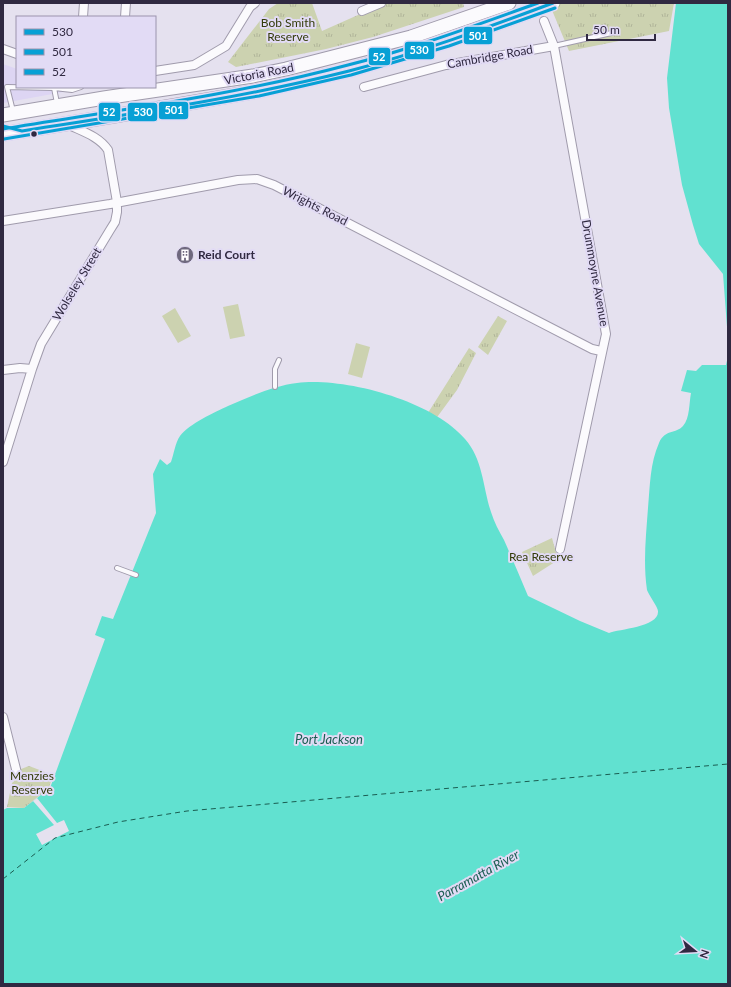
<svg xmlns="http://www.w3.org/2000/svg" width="731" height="987" viewBox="0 0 731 987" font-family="Lato,sans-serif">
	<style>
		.built { fill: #ddd5f3 }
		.grass { fill: url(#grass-tufts) }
		.pitch { fill: #ccd2b0 }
		.water { fill: #61e1d0 }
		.pier { fill: #e5e1ef }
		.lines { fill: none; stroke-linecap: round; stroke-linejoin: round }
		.ferry { stroke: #1a5d51; stroke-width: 1; stroke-dasharray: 5 4; stroke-linecap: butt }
		.service-casing { stroke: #a09bac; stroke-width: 6 }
		.minor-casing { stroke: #a09bac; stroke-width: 10 }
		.trunk-casing { stroke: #a09bac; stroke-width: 15 }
		.service { stroke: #fbfafd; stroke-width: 4 }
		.minor { stroke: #fbfafd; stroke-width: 8 }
		.trunk { stroke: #fbfafd; stroke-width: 13 }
		.trunk-bridge-casing { stroke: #a09bac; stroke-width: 15; stroke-linecap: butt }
		.trunk-bridge { stroke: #fbfafd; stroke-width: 13 }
		.bus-1-casing { stroke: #e2dbf5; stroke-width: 6 }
		.bus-2-casing { stroke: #e2dbf5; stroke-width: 6 }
		.bus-3-casing { stroke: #e2dbf5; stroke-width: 6 }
		.bus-1 { stroke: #07a0d5; stroke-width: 3 }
		.bus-2 { stroke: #07a0d5; stroke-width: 3 }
		.bus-3 { stroke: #07a0d5; stroke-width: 3 }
		.bus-dot { fill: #302941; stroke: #e2dbf5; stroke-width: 1.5 }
		.labels { text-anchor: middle; stroke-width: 4; stroke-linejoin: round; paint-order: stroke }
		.park-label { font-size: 12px; fill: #343c0a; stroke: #e2dbf5 }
		.street-label { font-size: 12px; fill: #302941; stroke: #e2dbf5 }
		.poi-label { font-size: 12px; font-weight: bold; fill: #302941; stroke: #e2dbf5; text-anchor: start }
		.water-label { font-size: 13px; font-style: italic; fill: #1a5d51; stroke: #e2dbf5 }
		.line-badge { stroke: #e2dbf5; stroke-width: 1.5 }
		.badge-label { font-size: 11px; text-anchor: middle; font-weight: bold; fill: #fff }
	</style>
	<defs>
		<pattern id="grass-tufts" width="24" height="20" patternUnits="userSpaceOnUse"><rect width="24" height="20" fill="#ccd2b0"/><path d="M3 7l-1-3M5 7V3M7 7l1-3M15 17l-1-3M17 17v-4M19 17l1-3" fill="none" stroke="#b0b499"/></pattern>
	</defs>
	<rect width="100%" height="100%" fill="#e5e1ef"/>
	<path class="built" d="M3,64L17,69V87H68L70,88L69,91L3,103Z"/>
	<path class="grass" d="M278,3H312L322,31L358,15L388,3H463L464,7L373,37L326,49L236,67L228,62L269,9Z
		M549,3H674L669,31L569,51Z
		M498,316L507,321L488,355L478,347Z
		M469,348L476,353L457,390L435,420L426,416Z
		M552,538L558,560L533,576L522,552Z
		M29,766L53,775L49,788L24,808L7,807L12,783L19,776L21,769Z"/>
	<path class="pitch" d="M238,304L245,336L230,339L223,307Z
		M175,308L191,336L178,343L162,316Z
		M356,343L370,347L362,378L348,374Z"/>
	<path class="water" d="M676,3H728V340L723,274L699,244L693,225L682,185L669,108L667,78Z
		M728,356V984H3V810L7,808H24L50,788L105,639L95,635L102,616L113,619L156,513L153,474L160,459L167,465L171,462C174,454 175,443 180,436C189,424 215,412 228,406C251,396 273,386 297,383C345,377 433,401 465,439C483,459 483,488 491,512C494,522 499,531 504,540C512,558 520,577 528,596L580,621L609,633C619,629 658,627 658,612C659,608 649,596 647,590C643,562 646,536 648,508C650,486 650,463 659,443C665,429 676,434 683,426C690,418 689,403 691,393L681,391L687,370L696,371L702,365H726Z"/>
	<path class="pier" d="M37,798L57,823L64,820L69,831L42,845L36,834L54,825L33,801Z"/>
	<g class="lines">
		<path class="ferry" d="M3,879L55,838L118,822L187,811L728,764"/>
		<defs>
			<path id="service" d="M554,46L616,32
				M54,88L57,103
				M13,111L7,87L54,88L72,90L81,87
				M275,387V369L279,360
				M117,568L136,575"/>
			<path id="minor" d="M362,11L381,3
				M83,17L84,3
				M125,17L126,3
				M544,21L554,46L606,334L560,549
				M3,49L17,54
				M155,71L194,65L226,46L250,7L255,3
				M364,87L446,65L554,46
				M3,221L110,204L238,180L257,179L274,185L592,349L601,351
				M3,370L20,368L32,369
				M3,462L32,369L41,344L110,230L115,222L117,212V202L108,150C99,136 81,131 67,124
				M3,717L17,773"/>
			<path id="trunk" d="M3,115L104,98L253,76L286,69L411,37L509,3
				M3,134L114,116L258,91L350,70L447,41L515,17"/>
		</defs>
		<use href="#service" class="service-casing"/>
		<use href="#minor" class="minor-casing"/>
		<use href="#trunk" class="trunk-casing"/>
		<use href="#service" class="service"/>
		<use href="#minor" class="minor"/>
		<use href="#trunk" class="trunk"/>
		<defs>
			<path id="trunk-bridge" d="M515,17L553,3"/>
		</defs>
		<use href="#trunk-bridge" class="trunk-bridge-casing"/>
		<use href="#trunk-bridge" class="trunk-bridge"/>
		<defs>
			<path id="bus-1" d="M3,126L22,131C131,114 242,98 349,71C419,53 486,28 553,3"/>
			<path id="bus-2" d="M4,139L259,96L351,75L449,46L555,8"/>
			<path id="bus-3" d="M3,129C118,110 235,95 348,65C413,49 476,25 538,3"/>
		</defs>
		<use href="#bus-1" class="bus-1-casing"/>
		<use href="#bus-2" class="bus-2-casing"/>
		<use href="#bus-3" class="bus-3-casing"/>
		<use href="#bus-1" class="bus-1"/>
		<use href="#bus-2" class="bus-2"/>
		<use href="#bus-3" class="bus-3"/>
	</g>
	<defs>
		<symbol id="building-disc" viewBox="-11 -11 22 22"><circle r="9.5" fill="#6f697e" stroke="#e2dbf5"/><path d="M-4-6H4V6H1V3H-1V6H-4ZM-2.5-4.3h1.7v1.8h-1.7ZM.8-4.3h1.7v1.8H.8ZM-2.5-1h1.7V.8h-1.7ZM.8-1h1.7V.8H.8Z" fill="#fff"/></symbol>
	</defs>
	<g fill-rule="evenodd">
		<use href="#building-disc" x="175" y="245" width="20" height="20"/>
	</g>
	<circle class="bus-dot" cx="34" cy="134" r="3.5"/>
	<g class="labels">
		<g class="park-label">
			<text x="288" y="27">Bob Smith<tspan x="288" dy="14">Reserve</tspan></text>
			<text x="541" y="561">Rea Reserve</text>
			<text x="32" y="780">Menzies<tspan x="32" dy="14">Reserve</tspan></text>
		</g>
		<g class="street-label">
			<text transform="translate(490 57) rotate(-10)" y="4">Cambridge Road</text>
			<text transform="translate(259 74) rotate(-11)" y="4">Victoria Road</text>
			<text transform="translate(315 206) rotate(27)" y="4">Wrights Road</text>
			<text transform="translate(595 273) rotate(80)" y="4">Drummoyne Avenue</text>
			<text transform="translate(77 284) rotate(-59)" y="4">Wolseley Street</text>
		</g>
		<g class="poi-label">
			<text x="198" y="259">Reid Court</text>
		</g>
		<g class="water-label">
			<text x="329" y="744">Port Jackson</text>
			<text transform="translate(478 875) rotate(-29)" y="5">Parramatta River</text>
		</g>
	</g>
	<g class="line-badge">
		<rect x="463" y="26" width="30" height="19" rx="4" fill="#07a0d5"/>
		<rect x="404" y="41" width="31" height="19" rx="4" fill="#07a0d5"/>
		<rect x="368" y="47" width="23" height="19" rx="4" fill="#07a0d5"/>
		<rect x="158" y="101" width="31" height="19" rx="4" fill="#07a0d5"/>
		<rect x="98" y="102" width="23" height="20" rx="4" fill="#07a0d5"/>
		<rect x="127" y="102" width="31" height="20" rx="4" fill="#07a0d5"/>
	</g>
	<g class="badge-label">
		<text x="478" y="40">501</text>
		<text x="419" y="54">530</text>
		<text x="379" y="61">52</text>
		<text x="174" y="114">501</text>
		<text x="109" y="116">52</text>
		<text x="143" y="116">530</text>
	</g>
	<rect width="731" height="987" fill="none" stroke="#302941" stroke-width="8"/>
	<rect x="16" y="16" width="140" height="72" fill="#e2dbf5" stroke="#9b94ad"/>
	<rect x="24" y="29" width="20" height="6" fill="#07a0d5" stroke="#9b94ad"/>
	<text x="52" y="36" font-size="12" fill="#302941">530</text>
	<rect x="24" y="49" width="20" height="6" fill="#07a0d5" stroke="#9b94ad"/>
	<text x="52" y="56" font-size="12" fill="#302941">501</text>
	<rect x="24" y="69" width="20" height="6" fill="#07a0d5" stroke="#9b94ad"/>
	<text x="52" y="76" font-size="12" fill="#302941">52</text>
	<g transform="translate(695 951) rotate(108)" stroke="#e2dbf5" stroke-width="3" paint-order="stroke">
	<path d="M0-3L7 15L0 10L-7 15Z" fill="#302941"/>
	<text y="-6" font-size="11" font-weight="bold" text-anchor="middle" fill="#302941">N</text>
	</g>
	<path d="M587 34v6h68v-6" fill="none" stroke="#302941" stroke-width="2"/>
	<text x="593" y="34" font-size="12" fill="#302941" stroke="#e2dbf5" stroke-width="3" paint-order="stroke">50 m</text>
</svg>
